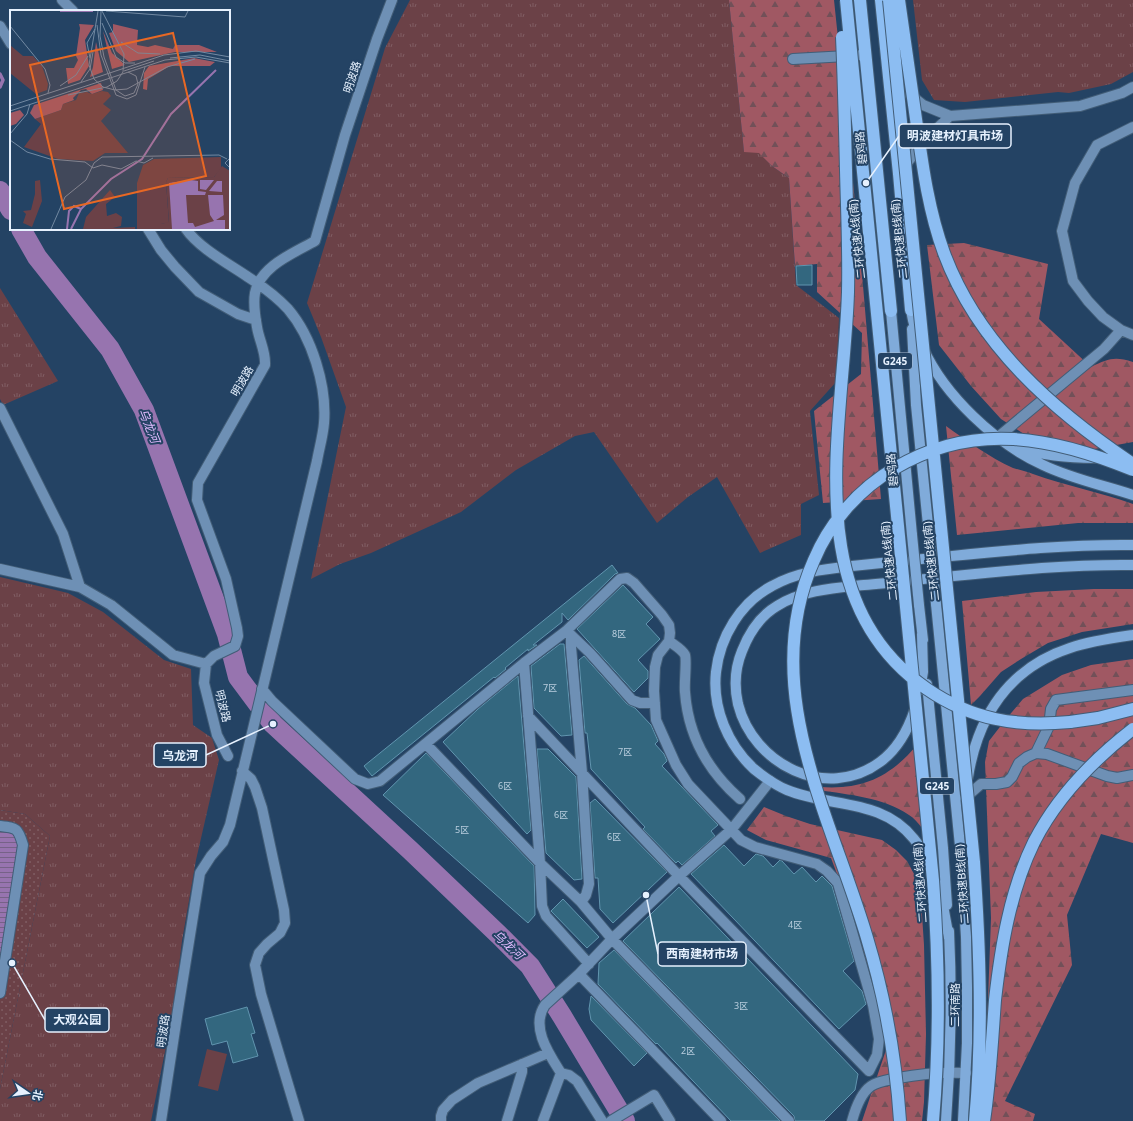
<svg xmlns="http://www.w3.org/2000/svg" width="1133" height="1121" viewBox="0 0 1133 1121" font-family="'Noto Sans','Noto Sans SC',sans-serif">
	<style>
		.grass { fill: url(#grass-tufts) }
		.forest { fill: url(#forest-firs) }
		.park { fill: url(#park-dots) }
		.pitch { fill: #6b4147 }
		.water { fill: url(#water-rules) }
		.lines { fill: none; stroke-linecap: round; stroke-linejoin: round }
		.stream { stroke: #9774af; stroke-width: 3.5 }
		.river { stroke: #9774af; stroke-width: 20 }
		.building { fill: #33677f; stroke: #6195af }
		.minor-casing { stroke: #425d77; stroke-width: 12 }
		.major-casing { stroke: #425d77; stroke-width: 12 }
		.highway-casing { stroke: #425d77; stroke-width: 14 }
		.minor { stroke: #6e90b5; stroke-width: 10 }
		.major { stroke: #80abda; stroke-width: 10 }
		.highway { stroke: #8cbdf2; stroke-width: 12 }
		.major-bridge-casing { stroke: #425d77; stroke-width: 12; stroke-linecap: butt }
		.highway-bridge-casing { stroke: #425d77; stroke-width: 14; stroke-linecap: butt }
		.major-bridge { stroke: #80abda; stroke-width: 10 }
		.highway-bridge { stroke: #8cbdf2; stroke-width: 12 }
		.labels { text-anchor: middle; stroke-width: 4; stroke-linejoin: round; paint-order: stroke }
		.number-label { font-size: 9px; fill: #b9cede }
		.shield { fill: #244364; stroke: #acbdd0; stroke-width: 1 }
		.shield-label { font-size: 10px; font-weight: bold; fill: #e6f1fe }
		.street-label { font-size: 11px; fill: #e6f1fe; stroke: #244364 }
		.water-label { font-size: 12px; font-style: italic; fill: #e3bcff; stroke: #244364 }
		.inset-river { fill: none; stroke: #9774af; stroke-width: 2 }
		.inset-road { fill: none; stroke: #7289a2; stroke-width: 1 }
		.view { fill: #e86824; fill-opacity: 0.15; stroke: #e86824; stroke-width: 2 }
		.inset-edge { fill: none; stroke: #e6f1fe; stroke-width: 2 }
		.leader { fill: none; stroke: #e6f1fe; stroke-width: 1.5 }
		.callout-dot { fill: #e6f1fe; stroke: #244364; stroke-width: 1.5 }
		.callout { fill: #244364; stroke: #e6f1fe; stroke-width: 1.5 }
		.callout-label { font-size: 12px; text-anchor: middle; font-weight: bold; fill: #e6f1fe }
	</style>
	<defs>
		<pattern id="grass-tufts" width="24" height="20" patternUnits="userSpaceOnUse"><rect width="24" height="20" fill="#6b4147"/><path d="M3 7l-1-3M5 7V3M7 7l1-3M15 17l-1-3M17 17v-4M19 17l1-3" fill="none" stroke="#805d63"/></pattern>
		<pattern id="forest-firs" width="22" height="20" patternUnits="userSpaceOnUse"><rect width="22" height="20" fill="#a05863"/><path d="M5 1l3.5 6h-7zM16 11l3.5 6h-7z" fill="#725058"/></pattern>
		<pattern id="park-dots" width="8" height="8" patternUnits="userSpaceOnUse"><rect width="8" height="8" fill="#6b4147"/><path d="M2 2h.1M6 6h.1" fill="none" stroke="#805d63" stroke-width="1.8" stroke-linecap="round"/></pattern>
		<pattern id="water-rules" width="6" height="5" patternUnits="userSpaceOnUse"><rect width="6" height="5" fill="#9774af"/><path d="M0 2.5h6" fill="none" stroke="#766287"/></pattern>
	</defs>
	<rect width="100%" height="100%" fill="#244364"/>
	<path class="grass" d="M410,0H729L744,152H759L772,166L789,178L796,285L839,318L836,382L810,411L819,495L801,504V535L760,553L717,477L688,497L657,523L594,432L575,436L516,470L461,512L371,553L340,564L311,579L346,407L321,337L307,303L385,48Z
		M913,0H1133V72L1111,84L1069,93L1058,92L965,102L934,100L922,80Z
		M0,288L58,381L3,405L0,399Z
		M0,577L68,593L103,612L164,660L191,669L193,725L212,738L219,760L196,860L182,941L174,1007L151,1121H0V1089L50,836L25,814L0,810Z"/>
	<path class="forest" d="M729,0H834L860,250L881,499L823,503L814,411L861,374L862,333L817,292V264L795,266L789,178L772,166L759,153L744,152Z
		M964,243L1048,264L1039,319L1091,367C1108,359 1114,356 1133,362V442L1089,450L1027,436L1001,419L971,386L939,345L927,245Z
		M946,426C967,441 989,457 1013,468C1020,470 1027,472 1033,474C1066,486 1100,492 1133,504V523H1078L957,535Z
		M1094,589H1133V624L1082,632L1048,643L1021,659L1001,672L980,696L971,705L962,601L1036,592Z
		M1133,659V843L1101,834L1067,915L1072,965L1005,1101L1035,1114L1033,1121H983L984,1109L991,918L985,762L989,741L1006,719L1023,699L1062,675L1091,665Z
		M916,746L922,828C918,823 914,818 909,815C883,797 849,795 819,790L820,787C861,790 889,778 916,746Z
		M764,807L786,816L810,824L882,840L896,850L907,861L920,885L924,945L926,1034L924,1102L922,1121H862L887,1047L858,930L831,858L766,840L747,830Z"/>
	<path class="park" d="M0,810L25,814L50,836L0,1089Z"/>
	<path class="pitch" d="M207,1049L227,1054L218,1091L198,1086Z"/>
	<path class="water" d="M0,831L12,833L18,843L0,964Z"/>
	<g class="lines">
		<path class="stream" d="M0,74L3,80L0,87"/>
		<path class="river" d="M0,191L11,210
			M21,229L37,257L110,349L144,410L227,634L238,677L273,724L410,850L499,935L530,966L562,1016L625,1121"/>
	</g>
	<path class="building" d="M812,265V285H797L796,266Z
		M612,565L618,573L615,574L568,620L562,613V622L533,645H537L528,651V649L505,668L506,669L495,678L494,677L372,776L364,766Z
		M623,585L653,617L646,624L660,639L638,660L648,671V678L634,692L577,629Z
		M560,644H564L572,735L561,736L534,708L531,666Z
		M584,656L627,704L635,708L651,725L658,741L655,744L664,754L667,761L662,766L718,825L711,831L715,836L682,865L678,861L676,863L643,829L645,827L591,769L587,733H585L579,660Z
		M518,676L531,830L527,834L443,742L478,709Z
		M537,749H548L576,777L582,879L574,880L546,853Z
		M426,753L534,866L535,915L528,923L383,795Z
		M595,799L667,872L613,923L600,909L598,878H595L590,803Z
		M724,845L744,866L756,854L763,856L773,867L780,860L782,861L794,874L802,867L816,882L822,876L832,886L854,961L843,971L862,991L866,1004L839,1029L691,874Z
		M679,887L858,1074L855,1090L824,1121H795L794,1116L623,941Z
		M563,899L599,937L587,948L551,911Z
		M614,950L780,1121H731L657,1043L656,1044L598,984L599,963Z
		M591,996L647,1053L634,1066L591,1020L589,1009Z
		M247,1007L255,1033L251,1034L258,1056L233,1063L227,1041L212,1045L205,1019Z"/>
	<g class="lines">
		<defs>
			<path id="minor" d="M62,0L73,11
				M0,26L11,44
				M793,59L865,55
				M893,81L923,105L950,116L1080,106L1122,93L1133,87
				M1133,127L1097,145L1075,183L1062,231L1073,281L1088,301L1103,317L1121,330L1133,335
				M903,168L925,140L950,116
				M148,229L161,250L175,267L199,292L238,314L256,320
				M0,408L63,534L80,587
				M998,437L1104,349L1121,330
				M0,569L80,587L111,605L173,655L206,664
				M568,632L590,653L632,700L640,703H655
				M571,635V647L582,773L589,884L586,895L581,902
				M669,641C674,645 682,649 685,655C687,660 684,684 685,692C688,735 708,771 740,799
				M524,663L540,863L542,906L546,916L589,964
				M262,689L272,701L355,779L368,784L380,781L524,663L566,631L620,579L627,578L634,583L662,615L669,625L670,633L669,641L658,655L655,667L654,691L656,720L676,765L688,784L741,840L755,847L817,864L827,871L838,883L873,1005L879,1039L877,1055L869,1071L679,876L528,716
				M426,744L540,863L581,902L612,939L789,1121
				M1036,753L1049,726L1051,709L1056,700L1133,690
				M228,756L217,735L204,683L206,664L214,656L235,646L238,636L237,628L226,579L197,500L198,483L265,365C266,352 259,340 257,327C255,316 253,304 255,293C260,266 294,253 315,241L345,135L377,39L392,0
				M242,771L251,779L255,787L262,808L284,910L285,923L280,933L267,944L259,953L255,965L261,994L299,1121
				M965,798L981,784H996L1007,782L1012,777L1019,763L1027,757L1036,753L1047,754L1107,776L1117,778L1133,775
				M0,826C17,828 18,828 23,845L0,993
				M579,974L721,1121
				M561,1073L569,1075L577,1081L602,1121
				M161,1121L178,1010L200,873L211,856L223,842L230,825L317,461C319,449 323,436 324,423C327,386 312,337 288,309C276,296 262,286 248,277C229,264 199,248 186,229
				M441,1121V1116L443,1110L452,1100L478,1083L548,1053
				M507,1121L522,1072V1064
				M543,1121L561,1073C549,1054 530,1027 545,1005L579,974L612,939L679,876L732,829L770,781
				M611,1121L654,1095L670,1121
				M852,1121C855,1110 861,1093 871,1086C878,1081 889,1080 898,1078C920,1074 943,1072 966,1073"/>
			<path id="major" d="M911,310C913,323 917,336 923,348C945,396 995,443 1043,465C1072,479 1103,485 1133,495
				M891,311L912,535
				M912,329L916,405L929,535
				M1020,448C1045,456 1069,458 1095,458
				M936,604L960,846L966,937L967,987V1043L963,1121
				M919,605L923,640
				M927,684L943,848L947,905
				M920,690L923,672L922,634
				M915,709C908,730 898,749 880,762C826,802 753,764 738,704C734,686 735,668 742,651C749,633 760,616 777,606C802,590 835,588 864,585C880,584 897,582 914,580C987,573 1060,564 1133,565
				M968,777C978,716 1009,668 1070,648C1090,641 1112,638 1133,635
				M930,867C925,857 921,847 914,839C882,798 831,808 787,790C775,785 764,777 754,769C728,745 712,708 716,672C720,637 740,603 772,586C796,572 825,569 852,566C872,564 892,562 911,560C985,553 1059,544 1133,545
				M936,883L944,911L949,938
				M946,1121C951,1058 952,994 949,931"/>
			<path id="highway" d="M860,0L891,311
				M881,0L899,174L911,310
				M1070,722L1098,718L1133,709"/>
		</defs>
		<use href="#minor" class="minor-casing"/>
		<use href="#major" class="major-casing"/>
		<use href="#highway" class="highway-casing"/>
		<use href="#minor" class="minor"/>
		<use href="#major" class="major"/>
		<use href="#highway" class="highway"/>
		<defs>
			<path id="major-bridge" d="M912,535L919,605
				M929,535L936,604"/>
			<path id="highway-bridge" d="M846,0L933,880C939,960 940,1041 933,1121
				M889,0L974,862C980,949 983,1035 975,1121
				M899,0C905,42 911,84 917,126C923,169 929,212 944,253C978,345 1054,411 1133,464
				M842,37C844,81 845,126 846,170C847,211 849,251 848,292C844,425 796,599 927,689C972,720 1017,727 1070,722
				M900,1121C896,1059 885,998 867,938C831,816 757,688 814,560C830,522 859,489 895,468C974,421 1053,437 1133,470
				M984,1121C990,1081 992,1041 995,1000C1001,947 1010,891 1034,842C1057,797 1093,760 1133,729"/>
		</defs>
		<use href="#major-bridge" class="major-bridge-casing"/>
		<use href="#highway-bridge" class="highway-bridge-casing"/>
		<use href="#major-bridge" class="major-bridge"/>
		<use href="#highway-bridge" class="highway-bridge"/>
	</g>
	<g class="labels">
		<g class="number-label">
			<text x="619" y="637">8区</text>
			<text x="550" y="691">7区</text>
			<text x="625" y="755">7区</text>
			<text x="505" y="789">6区</text>
			<text x="561" y="818">6区</text>
			<text x="462" y="833">5区</text>
			<text x="614" y="840">6区</text>
			<text x="795" y="928">4区</text>
			<text x="741" y="1009">3区</text>
			<text x="688" y="1054">2区</text>
		</g>
		<g class="shield">
			<rect x="878" y="353" width="34" height="16" rx="3"/>
			<rect x="920" y="778" width="34" height="16" rx="3"/>
		</g>
		<g class="shield-label">
			<text x="895" y="365">G245</text>
			<text x="937" y="790">G245</text>
		</g>
		<g class="street-label">
			<text transform="translate(352 77) rotate(-72)" y="4">明波路</text>
			<text transform="translate(861 148) rotate(-96)" y="4">碧鸡路</text>
			<text transform="translate(857 239) rotate(-96)" y="4">二环快速A线(南)</text>
			<text transform="translate(899 239) rotate(-96)" y="4">二环快速B线(南)</text>
			<text transform="translate(242 381) rotate(-60)" y="4">明波路</text>
			<text transform="translate(892 470) rotate(-96)" y="4">碧鸡路</text>
			<text transform="translate(889 561) rotate(-96)" y="4">二环快速A线(南)</text>
			<text transform="translate(931 561) rotate(-96)" y="4">二环快速B线(南)</text>
			<text transform="translate(223 706) rotate(76)" y="4">明波路</text>
			<text transform="translate(920 883) rotate(-94)" y="4">二环快速A线(南)</text>
			<text transform="translate(962 884) rotate(-94)" y="4">二环快速B线(南)</text>
			<text transform="translate(955 1005) rotate(-90)" y="4">二环南路</text>
			<text transform="translate(163 1031) rotate(-82)" y="4">明波路</text>
		</g>
		<g class="water-label">
			<text transform="translate(149 426) rotate(68)" y="4">乌龙河</text>
			<text transform="translate(508 945) rotate(43)" y="4">乌龙河</text>
		</g>
	</g>
	<g transform="translate(10 10)">
		<rect width="220" height="220" fill="#244364"/>
		<path d="M0,35L13,46H23L32,56L38,74L37,80L26,84L0,63ZM92,81L98,82L101,86L93,94L101,100L91,111L118,143H95L83,151L48,149L14,137L31,114L25,109L51,100L53,94L66,90L69,83L77,82L82,84ZM211,147V159L204,167L158,168L156,172L159,213L151,214V219H127V173L133,155L144,149ZM30,170L32,191L22,217L13,213L16,204L13,201L21,200L25,184V171ZM100,180L105,187L96,194L97,206L106,203L112,207L111,216L103,218L125,217V219H73L76,207Z" fill="#6b4147"/>
		<path d="M69,14L84,15L75,30L79,56L70,70L58,74L56,58H64L68,50L66,46L70,18ZM103,14L128,20L127,35L138,37L145,35L163,39L165,35H189L207,42H165L119,52L106,41L99,23L103,22ZM93,21L102,43L115,55L102,59ZM86,32L93,62L80,67L83,57ZM184,48L205,52L200,56H160L138,69L137,80L133,79L134,63L139,56ZM91,73L93,80L82,84L76,79L71,80L63,88L64,90L53,94L51,100L25,109L20,103L24,95ZM10,100L14,105L6,114L0,116V103Z" fill="#a05863"/>
		<path d="M212,156L220,161V219H151V214L159,212L156,172L158,168L204,167Z" fill="#6b4147"/>
		<path d="M181,170L188,171V181L196,182L195,185H176L178,213H183L185,217L204,211L200,205L198,185H213L214,205L206,210H215V219H162L159,173ZM204,170L196,180L190,179V170ZM207,171H212V182L199,181Z" fill="#9774af"/>
		<path class="inset-river" d="M50,1H83M57,219L59,201L64,196L71,199M61,219L71,199L101,169L132,149L161,104L206,60"/>
		<path class="inset-road" d="M88,1L79,55L84,69L93,77L105,80L117,79L157,57L185,49M91,1L90,26L94,47L106,80L115,86L124,83L128,74L126,66L118,62M96,1L175,7L178,1M92,13L106,47L115,53H125M87,15L91,45L106,85L117,89L126,85L135,57M0,16L35,59L40,75L38,83M111,32L128,43L150,44M80,48L77,33L85,19M160,48L190,45L220,51M114,61L144,51M71,72L80,59L83,42M50,76L66,65L78,46M58,85L97,77L107,71L113,62L114,44L92,1M0,96L154,45L186,41L220,47M0,101L155,50L186,47L220,53M0,124L17,104L20,94M0,130L17,142L40,149L75,152L83,158L92,155L111,159L126,151L134,153L143,148M220,148L215,153L220,158M41,219L55,187L76,170L84,153L92,147L209,145L217,149"/>
		<path class="view" d="M163,23L196,166L54,199L20,55Z"/>
		<rect width="220" height="220" class="inset-edge"/>
	</g>
	<path class="leader" d="M866 183L899 136M273 724L206 755M646 895L658 954M12 963L45 1020"/>
	<g class="callout-dot">
		<circle cx="866" cy="183" r="4"/>
		<circle cx="273" cy="724" r="4"/>
		<circle cx="646" cy="895" r="4"/>
		<circle cx="12" cy="963" r="4"/>
	</g>
	<g class="callout">
		<rect x="899" y="124" width="112" height="24" rx="4"/>
		<rect x="154" y="743" width="52" height="24" rx="4"/>
		<rect x="658" y="942" width="88" height="24" rx="4"/>
		<rect x="45" y="1008" width="64" height="24" rx="4"/>
	</g>
	<g class="callout-label">
		<text x="955" y="140">明波建材灯具市场</text>
		<text x="180" y="760">乌龙河</text>
		<text x="702" y="958">西南建材市场</text>
		<text x="77" y="1024">大观公园</text>
	</g>
	<g transform="translate(28 1093) rotate(103)" stroke="#244364" stroke-width="3" paint-order="stroke">
	<path d="M0-3L7 15L0 10L-7 15Z" fill="#e6f1fe"/>
	<text y="-6" font-size="11" font-weight="bold" text-anchor="middle" fill="#e6f1fe">北</text>
	</g>
</svg>
